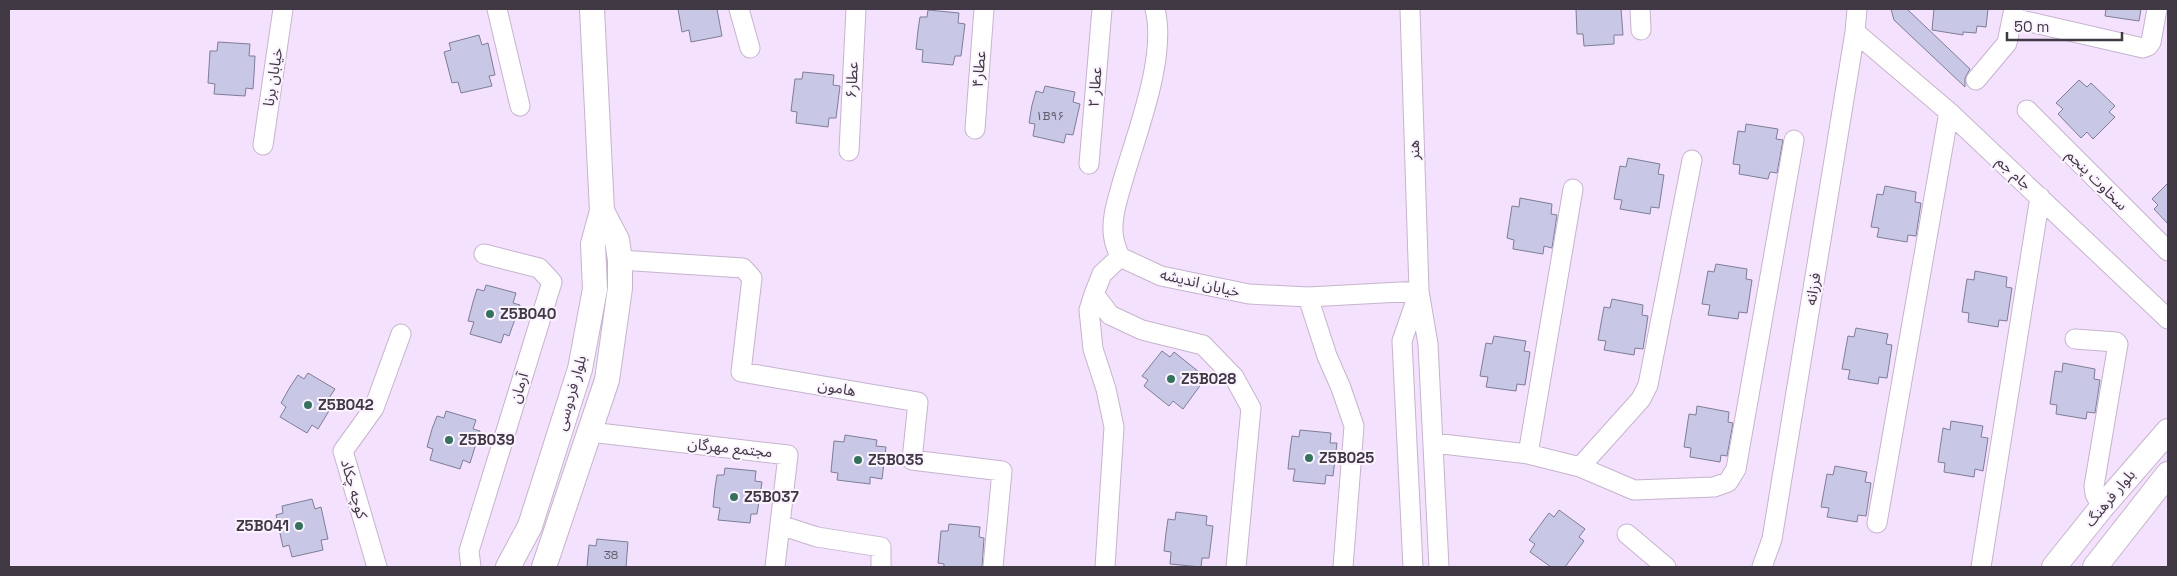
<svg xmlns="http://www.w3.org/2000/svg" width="2177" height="576" viewBox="0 0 2177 576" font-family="'Space Grotesk','Noto Sans Arabic',sans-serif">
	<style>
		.building { fill: #c8c8e6; stroke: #7e7d99 }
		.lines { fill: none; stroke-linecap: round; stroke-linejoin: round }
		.minor-casing { stroke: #c6b4ce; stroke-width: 21 }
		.major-casing { stroke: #c6b4ce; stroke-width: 26 }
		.minor { stroke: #fff; stroke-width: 19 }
		.major { stroke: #fff; stroke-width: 24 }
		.poi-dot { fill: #34725e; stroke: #fbf3ff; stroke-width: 2 }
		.labels { text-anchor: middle; stroke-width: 4; stroke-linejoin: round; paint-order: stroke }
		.number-label { font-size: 12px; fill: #625d6c }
		.street-label { font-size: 15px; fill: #403943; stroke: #fbf3ff }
		.poi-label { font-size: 15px; font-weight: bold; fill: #403943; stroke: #fbf3ff; text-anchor: start }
	</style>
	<rect width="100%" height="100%" fill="#f4e1fd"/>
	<path class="building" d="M678,9H717L722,36L691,42L689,30L682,32Z
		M1576,9H1621L1623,35H1614V44L1584,46L1583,34H1577Z
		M1891,9H1907L1970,69L1965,78V87L1894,20Z
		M1934,9H1988L1986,27L1977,26L1976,33L1963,32V35L1932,30Z
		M2106,9H2141L2139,21L2105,16Z
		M928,10L959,13L958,23L965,24L961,56H955L953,65L922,62L923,50L916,49L918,30L920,17H927Z
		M479,35L482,45L488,43L495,75L489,76L492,86L461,93L458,82L452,83L444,52L451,50L449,43Z
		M218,42L250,44L249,56H255L254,75L253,89L246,88L245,96L214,94L215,84L208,83L210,51H217Z
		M803,72L834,75L833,85L840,86L836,118H829L828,127L796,123L797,112L791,111L795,79H802Z
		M2079,80L2087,87L2091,83L2115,106L2109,112L2115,117L2093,139L2087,132L2081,138L2058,114L2063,109L2056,103Z
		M1045,86L1075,92L1073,102L1080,104L1073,135L1066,134L1064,143L1033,136L1035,124L1029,123L1032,105L1036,91L1043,93Z
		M1746,124L1778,129L1776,139L1783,140L1777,173L1770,172L1768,179L1739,174L1740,165L1733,164L1738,131L1745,132Z
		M1628,158L1660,164L1658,174L1664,175L1659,208L1651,207L1650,214L1620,209L1622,200L1614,199L1620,166L1626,167Z
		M2168,183V224L2154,209L2158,205L2152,199Z
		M1885,186L1916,192L1915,202L1921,203L1916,236L1908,235L1907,242L1877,237L1879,228L1871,227L1877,194L1883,195Z
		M1520,198L1552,204L1551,214L1557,215L1552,248L1544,246L1543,254L1513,249L1514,240L1507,238L1512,206L1519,207Z
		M1716,264L1747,269L1746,279L1752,280L1747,313L1739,312L1738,319L1708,315L1710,305L1702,304L1708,271L1714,272Z
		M1975,271L2007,277L2006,287L2012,288L2007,321L1999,320L1998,327L1968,322L1969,313L1962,312L1967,279L1974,280Z
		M486,285L516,293L513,303L520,305L509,336L504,334L501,343L470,334L474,322L468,321L473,302L477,289L484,291Z
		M1612,299L1643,305L1642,315L1648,316L1643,349L1635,348L1634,355L1604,350L1606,341L1598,340L1604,307L1610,308Z
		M1856,328L1888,334L1886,344L1892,345L1887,378L1879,377L1878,384L1848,379L1850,370L1842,369L1848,336L1854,337Z
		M1494,336L1526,341L1524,351L1530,352L1525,385L1517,384L1516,391L1486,387L1488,377L1480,376L1486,343L1492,344Z
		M1162,351L1170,357L1174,352L1199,372L1195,377L1202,383L1183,409L1173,401L1169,406L1144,386L1148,380L1142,376Z
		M2063,363L2095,369L2094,379L2100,380L2095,413L2087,412L2086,419L2056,414L2057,405L2050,404L2055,371L2062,372Z
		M308,373L335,389L329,398L335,401L318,429L312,425L307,433L280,417L286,407L281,403L290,387L298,375L304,379Z
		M1697,406L1729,412L1728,422L1733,423L1727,456L1721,455L1720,462L1690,457L1691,448L1684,447L1689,414L1696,415Z
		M446,411L476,420L473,429L480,431L470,463L463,460L460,469L430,460L433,449L427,447L432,429L437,416L444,418Z
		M1951,421L1983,426L1981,437L1988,438L1983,471L1975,469L1974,477L1944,472L1945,463L1938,462L1943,428L1950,430Z
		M1300,430L1331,433L1330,443H1337L1333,476L1326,475L1325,484L1293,481L1295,469H1288L1290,450L1292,436L1299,437Z
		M845,435L877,440L876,446L886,447L882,479L870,477V484L837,480L838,473L831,472L834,441L844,442Z
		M1835,466L1867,472L1865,482L1871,483L1866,516L1858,515L1857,522L1827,517L1829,508L1821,507L1827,474L1833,475Z
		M725,468L756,471L755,481L762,482L757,514H751L750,523L718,520L720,508L713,507L715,488L717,475H724Z
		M312,499L315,509L321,507L328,539L321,540L323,550L292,557L289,545L283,547L276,515L283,513L282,506Z
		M1559,510L1585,529L1579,537L1584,541L1565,567H1551L1530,552L1535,544L1529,540L1549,513L1554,517Z
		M1176,512L1207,516L1206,525L1213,526L1209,558H1202L1201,567L1170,564L1171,552L1164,551L1166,533L1168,519L1175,520Z
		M949,524L980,527L979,537L984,538L982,567H944V564L938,563L941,531H948Z
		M597,539L628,542L626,567H587L589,545L596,546Z"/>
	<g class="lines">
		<defs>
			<path id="minor" d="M497,9L520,106
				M739,9L750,48
				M1155,9C1167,57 1137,132 1123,180C1118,198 1110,220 1114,239C1115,245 1118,252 1120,257L1161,276L1249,294L1308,297L1419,291
				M1410,9L1419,291L1428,344L1439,567
				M1640,9L1641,30
				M2012,18L2143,48L2148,46L2151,42L2157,9
				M1855,32L1949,112L2168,319
				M1976,80L2007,43L2014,9
				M2027,110L2168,251
				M975,129L984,9
				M263,145L283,9
				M849,151L856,9
				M1089,164L1102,9
				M1120,257L1102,274L1094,294L1110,315L1142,330L1203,345L1234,377L1251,408L1236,567
				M620,260L743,268L752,278L741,372L918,402L912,460L1002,471L993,567
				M1094,294L1089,310L1093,349L1106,389L1114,427L1105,567
				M1308,297L1327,356L1341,388L1354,426L1343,567
				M2075,339L2116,342L2118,344L2094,486L2095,494L2102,507
				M590,432L788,455L775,567
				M1434,443L1528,454L1580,467L1634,490L1714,487L1728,482L1736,469L1794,140
				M1528,454L1573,189
				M1580,467L1641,399L1648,385L1692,160
				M1877,523L1949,112
				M780,525L817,537L881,547V567
				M1627,534L1666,567
				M377,567L343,451L374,408L401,334
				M471,567L469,551L552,282L539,268L484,254
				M1413,567L1402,341L1419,292
				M1762,567L1772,539L1855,32L1857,9
				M1981,567L2040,197"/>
			<path id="major" d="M508,567L530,526L580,369L595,289L593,244L602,211L592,9
				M544,567L607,380L620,288V260L617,240L602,211
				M2054,567L2102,507L2168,431
				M2095,567L2168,474"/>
		</defs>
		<use href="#minor" class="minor-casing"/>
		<use href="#major" class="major-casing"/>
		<use href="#minor" class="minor"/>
		<use href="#major" class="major"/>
	</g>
	<g class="poi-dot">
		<circle cx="490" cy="314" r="5"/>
		<circle cx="1171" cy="379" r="5"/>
		<circle cx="308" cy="405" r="5"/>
		<circle cx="449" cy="440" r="5"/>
		<circle cx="1309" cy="458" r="5"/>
		<circle cx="858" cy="460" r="5"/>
		<circle cx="734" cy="497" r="5"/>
		<circle cx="299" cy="526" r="5"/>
	</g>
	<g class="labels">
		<g class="number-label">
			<text x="1050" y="120">۱B۹۶</text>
			<text x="611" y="559">38</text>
		</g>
		<g class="street-label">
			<text transform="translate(979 69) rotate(-85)" y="5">عطار۴</text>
			<text transform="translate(273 77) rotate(-81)" y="5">خیابان برنا</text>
			<text transform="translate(852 80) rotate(-87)" y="5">عطار۶</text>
			<text transform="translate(1095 87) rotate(-86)" y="5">عطار ۲</text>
			<text transform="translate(1414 150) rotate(-92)" y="5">هنر</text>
			<text transform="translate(2014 173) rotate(43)" y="5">جام جم</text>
			<text transform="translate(2097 180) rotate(45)" y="5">سخاوت پنجم</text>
			<text transform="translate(1200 283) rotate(13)" y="5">خیابان اندیشه</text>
			<text transform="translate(1813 289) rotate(-81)" y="5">فرزانه</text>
			<text transform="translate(519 388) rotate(-73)" y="5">آرمان</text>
			<text transform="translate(837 388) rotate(10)" y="5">هامون</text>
			<text transform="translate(571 393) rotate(-74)" y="5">بلوار فردوسی</text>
			<text transform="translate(730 448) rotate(6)" y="5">مجتمع مهرگان</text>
			<text transform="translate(354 489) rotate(74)" y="5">کوچه چکاد</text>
			<text transform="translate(2110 498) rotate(-50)" y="5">بلوار فرهنگ</text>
		</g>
		<g class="poi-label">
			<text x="500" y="319">Z5B040</text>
			<text x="1181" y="384">Z5B028</text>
			<text x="318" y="410">Z5B042</text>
			<text x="459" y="445">Z5B039</text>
			<text x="1319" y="463">Z5B025</text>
			<text x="868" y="465">Z5B035</text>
			<text x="744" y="502">Z5B037</text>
			<text x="289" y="531" text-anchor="end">Z5B041</text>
		</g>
	</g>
	<rect width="2177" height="576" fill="none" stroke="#403943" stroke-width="20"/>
	<path d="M2007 32v8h115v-8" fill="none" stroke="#403943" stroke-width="2.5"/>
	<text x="2014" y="32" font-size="15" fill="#403943" stroke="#fbf3ff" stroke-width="4" paint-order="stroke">50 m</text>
</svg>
